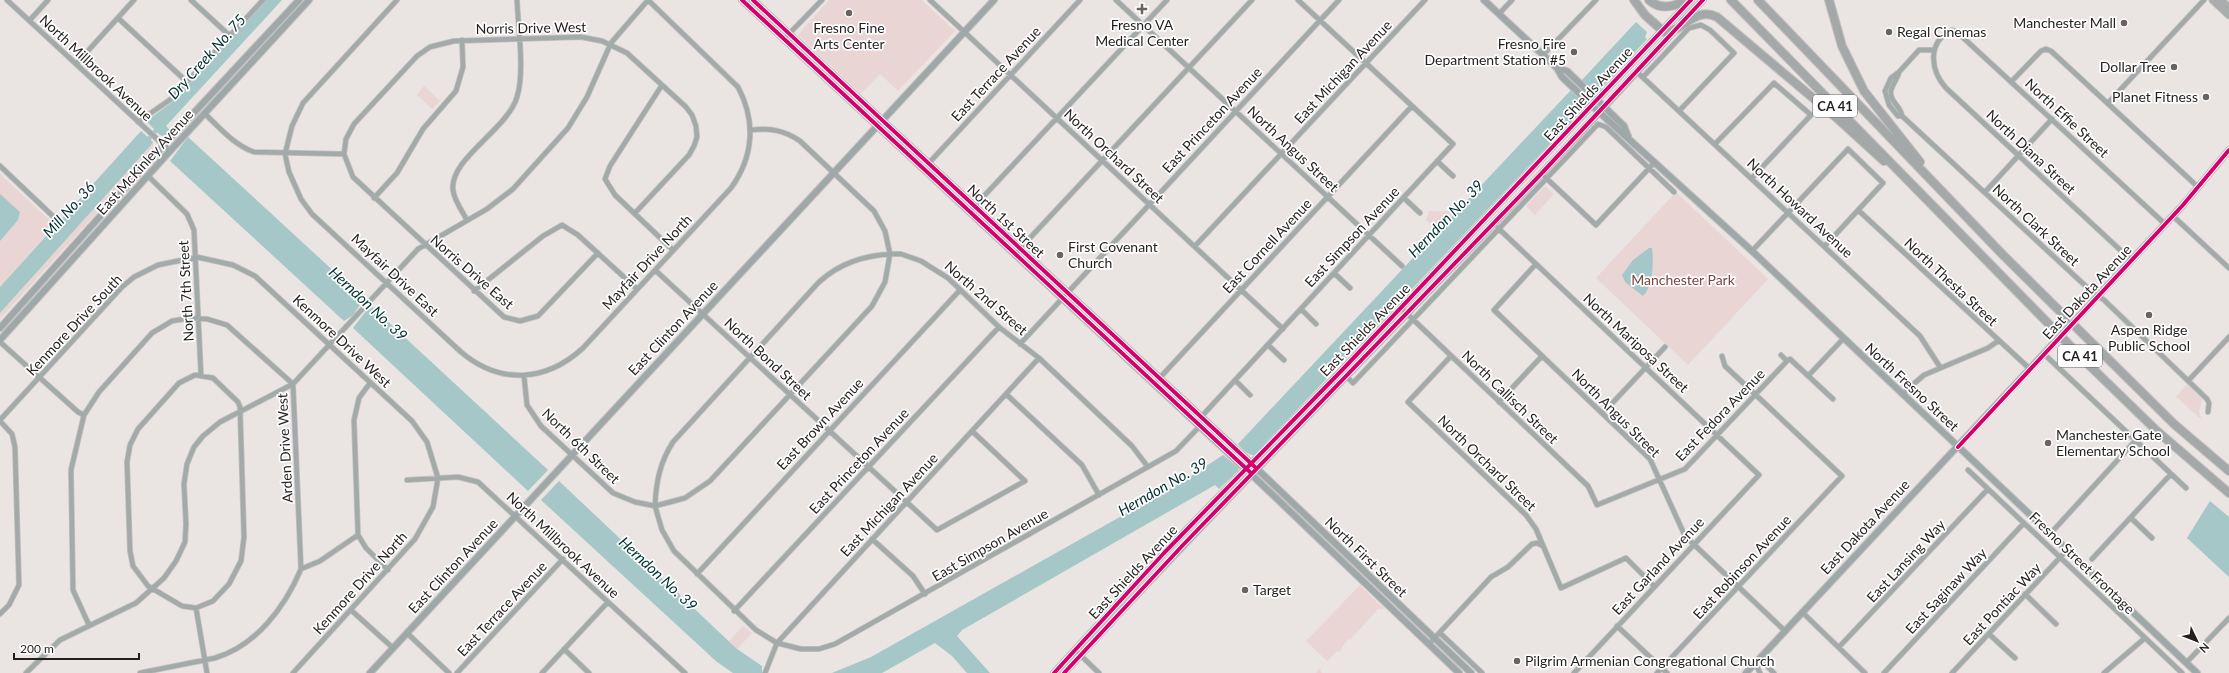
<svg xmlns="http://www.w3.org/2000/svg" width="2229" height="673" viewBox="0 0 2229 673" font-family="Lato,sans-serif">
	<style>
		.green { fill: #e9d5d4 }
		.water { fill: #a5c7c7 }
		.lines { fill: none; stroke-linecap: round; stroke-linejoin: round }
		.canal { stroke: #a5c7c7; stroke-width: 4.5 }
		.street-casing { stroke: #c5c1c0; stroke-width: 6 }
		.secondary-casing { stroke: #c5c1c0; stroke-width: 8 }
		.primary-casing { stroke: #c5c1c0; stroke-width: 9 }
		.highway-casing { stroke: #c5c1c0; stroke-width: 10 }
		.street { stroke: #a3aaaa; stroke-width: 4.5 }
		.secondary { stroke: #9fa8a8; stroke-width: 6 }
		.primary { stroke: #a9adac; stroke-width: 7 }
		.highway { stroke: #a5a8a8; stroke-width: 8 }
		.secondary-bridge-casing { stroke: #c5c1c0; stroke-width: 8; stroke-linecap: butt }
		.secondary-bridge { stroke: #9fa8a8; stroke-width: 6 }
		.cycleway-casing { stroke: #fff; stroke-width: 6 }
		.cycleway { stroke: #d6006c; stroke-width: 4 }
		.poi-dot { fill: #696463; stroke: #fff; stroke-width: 1.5 }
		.labels { text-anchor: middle; stroke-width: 3.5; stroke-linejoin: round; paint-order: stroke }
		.shield { fill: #fff; stroke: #656262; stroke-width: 1 }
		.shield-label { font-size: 13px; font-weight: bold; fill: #231f1e }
		.poi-label { font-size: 14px; fill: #231f1e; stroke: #fff; text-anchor: start }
		.street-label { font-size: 14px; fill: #231f1e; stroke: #fff }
		.park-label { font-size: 14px; fill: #7e423f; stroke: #fff }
		.water-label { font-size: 15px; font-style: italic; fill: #003132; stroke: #fff }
	</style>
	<rect width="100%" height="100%" fill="#eae4e3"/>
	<path class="green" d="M829,0H922L955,31L898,91L880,74L861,94L798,35Z
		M424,86L440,101L432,109L417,95Z
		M153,142L155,149L0,319V313Z
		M0,174L55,225L0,287Z
		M1545,186L1554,194L1535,215L1526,206Z
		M1676,192L1768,279L1688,365L1596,278Z
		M1429,211H1453L1456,213L1439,231L1426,220Z
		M2187,384L2202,399L2199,411L2201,419L2176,397Z
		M1360,585L1384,609H1378L1350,640L1348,639L1339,652L1337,651L1320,669L1322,673H1316L1327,661L1306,641Z
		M743,626L752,633L737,649L729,641Z"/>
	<path class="water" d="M266,0H282L166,126L171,131L165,137L160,135L147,122L148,120L172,102Z
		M1636,22L1647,32L1645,37L1647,39L1597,93H1594L1581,81Z
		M1571,90L1584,102V108L1254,455C1247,455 1242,449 1238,444Z
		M141,131L153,142L151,145L0,313V287Z
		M188,137L364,299L353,315L344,321L170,161Z
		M0,194L20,212L18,220L0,241Z
		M1649,248H1652C1654,262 1653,286 1643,296L1625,282L1622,275L1633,260Z
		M372,307L548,470L528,491L353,328L366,311Z
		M1223,455L1239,468L1238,471L1219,489L1215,485L962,630L957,636L990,673H967L952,656L935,643L882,673H832L871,657L1182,482Z
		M559,481L737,649L762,666V673H733L717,662L541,500Z
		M2210,501L2229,517V577L2187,538Z"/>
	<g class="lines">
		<path class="canal" d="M145,143L159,127"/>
		<defs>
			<path id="street" d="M7,0L170,151
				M191,0L230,36
				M397,0L303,103L292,126L285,154L289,172L301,199L312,214L461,352C500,385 546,382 583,348L731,188C754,156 756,121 738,87L648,0
				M930,0L1283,329
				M1116,0L1402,266
				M1499,14L1512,0
				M118,18L187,82
				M30,20L48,0
				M784,39L822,0
				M1543,55L1596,0
				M76,64L134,0
				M1637,72L1920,336L1940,367
				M1899,72C1898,78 1893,83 1891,90C1889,102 1901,106 1902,116H1898L1889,105L1885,91L1891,78Z
				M1899,72L1919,50H1934
				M1643,77L1689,28L1701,25L1710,30L1734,53L1680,110
				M2011,82L2041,51L2046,49L2051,51L2198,187
				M662,85L610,166L605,179L615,195L673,250
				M2108,103L2204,0
				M204,113C220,128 234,145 254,152L344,154
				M1902,116L2091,291L2104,300L2207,399L2209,403L2208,412
				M138,122L171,99L263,0
				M751,130C770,128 784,130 800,141L874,211L885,231L890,254H901L921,261L948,278L999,327L1039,358L1132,446L1148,467
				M1715,144L1774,83L1811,115L1752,178
				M1437,161L1453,176
				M928,164L1080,0
				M0,166L58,221
				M148,176L187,214L194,230L201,375
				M1545,177L1596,225L1655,162
				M1985,192L2052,119
				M374,198L397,173L423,129L456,91L463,67L462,40
				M1404,198L1420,213
				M1858,210L2030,369
				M969,212L1167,0
				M2173,216L2229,268
				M467,220C462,211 454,200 453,190C449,159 508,129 517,97C525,72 518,27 517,0
				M1498,228L1759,475L1574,673
				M1195,246L1425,0
				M1752,251L1848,149L1883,183L1825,246
				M598,253L538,316L520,321L504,317L353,177L344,154L346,139L354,124L417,56L430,47L454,41L581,37L602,41L627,53L686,107L692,115L696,126L697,137L694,146L689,155L635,213
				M890,254L885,282L872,306L710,481L685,498L655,506C656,482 660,462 673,442L819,282C840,263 863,256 890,254Z
				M1015,254L1252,0
				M2131,260L1946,88C1930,70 1927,42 1952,30L1957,32L2165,224
				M1536,264L1494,310L1650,459L1685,536L1785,631
				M655,270L937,530L1025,481L972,431
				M1334,273L1350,288
				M474,291L543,236L562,225L578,235L637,289
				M1401,308L1588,486L1597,505L1685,469L1787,361
				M1301,309L1316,324
				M0,342L78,412L84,415
				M1020,344L1339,0
				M1268,345L1284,360
				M2044,354L2186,488
				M1781,355L1787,361L1790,359L1833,399
				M1451,356L1408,402L1526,515L1536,529L1561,588L1626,558L1654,586
				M195,375L213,378L238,402L240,407L244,537L241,561L229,584L213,601L196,608L182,606L148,586L133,566L130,551L127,462L130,445L138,429L179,383Z
				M524,376L527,405L541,426L613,493L635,502L655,506L662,530L674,551L756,630L777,643L801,649H819L835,644L1176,451L1200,426
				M1808,376L1843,339
				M1347,377L1353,383L1598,124L1606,127L1674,192
				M1235,380L1250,395
				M2188,381L2229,337
				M370,383L359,398L354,420L358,535L366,548L388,570
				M1154,384L1412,106
				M1006,394L1082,465L1099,495
				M1902,394L1924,375L1988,348L1998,341
				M1499,402L1542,356
				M1603,413L1665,347
				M1201,417L1453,144L1298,0
				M0,420L122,287L134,277L158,265L197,257L233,265L255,276L412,421L427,442L438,478L433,507L415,539L293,673
				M0,421L12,434L15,447L19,585L9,605L0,614
				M1968,470L2182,673
				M407,480L458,477L478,482L685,673
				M2131,518L2152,538
				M2050,534L2135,441
				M872,539L913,576L925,594
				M2092,559L2171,474
				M697,574L960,290
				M2025,594L2056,624
				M196,608L207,673
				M351,610L393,648
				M734,611L999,327
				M1802,612L1865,673
				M89,625L73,590L71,470L84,415L99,392L152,333L172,321L190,318L207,319L227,325L293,384L301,569
				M1617,626L1667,673
				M407,633L449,673
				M1440,633L1482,673
				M1989,634L2015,658
				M1429,644L1491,577L1508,567L1532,544L1537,543L1543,546
				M1839,647L1988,489
				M564,649L589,673
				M1075,650L1099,673
				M2186,663L2229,618
				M26,673L60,640L136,603L164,578L176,561L185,542L186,524L184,484L187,464L194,447L203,436L220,422L293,384L418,249L487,209L513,189L568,128L587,97L611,43L648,0
				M140,673L215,658C256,646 285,607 301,569L320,561L358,535
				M457,673L563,559
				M542,673L608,602
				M765,673L777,643L1039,358
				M1657,673L1842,476L1725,366L1722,356
				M1760,673L1755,663L1765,664L1774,673
				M1884,673L2024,523
				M1952,673L2067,550
				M2104,673L2145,638"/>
			<path id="secondary" d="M742,0L1252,475L1459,673
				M753,0L1252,464L1471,673
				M1484,0L1557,68L1562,77L1599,112L1752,251L2197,673
				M1682,22L1703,0
				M1557,68L1567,71L1624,126L1628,136
				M2081,314L2183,205L2229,150
				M0,328L163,146L299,0
				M0,340L170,151L309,0
				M370,673L994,0
				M1054,673L1164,553L1346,366L1691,0
				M1064,673C1264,455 1477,248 1676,29
				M1746,673L2052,345"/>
			<path id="primary" d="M2213,0L2229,15
				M2221,0L2229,8"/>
			<path id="highway" d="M1634,0L1645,15L1664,32C1684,32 1694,6 1717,17L1838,119L1884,161
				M1649,0C1660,10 1674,7 1686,0
				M1731,0L2091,367L2157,431L2229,493
				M1758,0L2004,256L2174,424L2229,471
				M1829,0L1842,46L1864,91L1920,162"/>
		</defs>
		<use href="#street" class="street-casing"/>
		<use href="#secondary" class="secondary-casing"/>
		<use href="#primary" class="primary-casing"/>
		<use href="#highway" class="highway-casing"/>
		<use href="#street" class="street"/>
		<use href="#secondary" class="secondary"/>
		<use href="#primary" class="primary"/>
		<use href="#highway" class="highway"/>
		<defs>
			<path id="secondary-bridge" d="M2052,345L2081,314"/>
		</defs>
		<use href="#secondary-bridge" class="secondary-bridge-casing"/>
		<use href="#secondary-bridge" class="secondary-bridge"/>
		<defs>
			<path id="cycleway" d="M742,0L1251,473
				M753,0L1256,468
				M1958,447L2183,205L2229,150
				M1054,673L1164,553L1346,366L1691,0
				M1064,673L1183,545L1541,174L1703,0"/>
		</defs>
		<use href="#cycleway" class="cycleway-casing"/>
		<use href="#cycleway" class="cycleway"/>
	</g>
	<g class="poi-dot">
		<path d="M1140 3h4v4h4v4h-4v4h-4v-4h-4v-4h4z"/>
		<circle cx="849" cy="13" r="4"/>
		<circle cx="2124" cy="23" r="4"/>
		<circle cx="1889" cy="32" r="4"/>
		<circle cx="1574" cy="52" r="4"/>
		<circle cx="2174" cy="67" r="4"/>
		<circle cx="2206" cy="97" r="4"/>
		<circle cx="1060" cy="255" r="4"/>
		<circle cx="2149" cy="315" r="4"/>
		<circle cx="2048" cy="443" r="4"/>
		<circle cx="1245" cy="590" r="4"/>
		<circle cx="1517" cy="661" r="4"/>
	</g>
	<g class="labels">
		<g class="shield">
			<rect x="1813" y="95" width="44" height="22" rx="3"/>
			<rect x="2058" y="345" width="44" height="22" rx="3"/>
		</g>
		<g class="shield-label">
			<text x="1835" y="111">CA 41</text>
			<text x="2080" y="361">CA 41</text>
		</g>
		<g class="poi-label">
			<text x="2116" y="28" text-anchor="end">Manchester Mall</text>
			<text x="1142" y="30" text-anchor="middle">Fresno VA<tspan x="1142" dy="16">Medical Center</tspan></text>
			<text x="849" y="33" text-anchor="middle">Fresno Fine<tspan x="849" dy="16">Arts Center</tspan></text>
			<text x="1897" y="37">Regal Cinemas</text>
			<text x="1566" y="49" text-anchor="end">Fresno Fire<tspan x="1566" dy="16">Department Station #5</tspan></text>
			<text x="2166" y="72" text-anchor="end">Dollar Tree</text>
			<text x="2198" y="102" text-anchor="end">Planet Fitness</text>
			<text x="1068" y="252">First Covenant<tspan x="1068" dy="16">Church</tspan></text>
			<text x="2149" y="335" text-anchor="middle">Aspen Ridge<tspan x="2149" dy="16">Public School</tspan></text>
			<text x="2056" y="440">Manchester Gate<tspan x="2056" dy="16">Elementary School</tspan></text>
			<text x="1253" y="595">Target</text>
			<text x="1525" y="666">Pilgrim Armenian Congregational Church</text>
		</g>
		<g class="street-label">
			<text transform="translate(531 28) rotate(-1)" y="5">Norris Drive West</text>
			<text transform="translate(96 68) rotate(43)" y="5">North Millbrook Avenue</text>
			<text transform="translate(1343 72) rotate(-47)" y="5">East Michigan Avenue</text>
			<text transform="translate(996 74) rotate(-47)" y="5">East Terrace Avenue</text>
			<text transform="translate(1588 94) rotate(-47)" y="5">East Shields Avenue</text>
			<text transform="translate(2067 118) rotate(43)" y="5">North Effie Street</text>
			<text transform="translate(1212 120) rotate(-47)" y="5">East Princeton Avenue</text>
			<text transform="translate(1293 149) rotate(43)" y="5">North Angus Street</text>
			<text transform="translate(2031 152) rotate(43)" y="5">North Diana Street</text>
			<text transform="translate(1114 156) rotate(43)" y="5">North Orchard Street</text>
			<text transform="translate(145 162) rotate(-48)" y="5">East McKinley Avenue</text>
			<text transform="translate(1800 208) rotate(43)" y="5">North Howard Avenue</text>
			<text transform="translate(1006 221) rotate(43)" y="5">North 1st Street</text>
			<text transform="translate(2036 225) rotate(43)" y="5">North Clark Street</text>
			<text transform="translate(1352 237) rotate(-47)" y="5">East Simpson Avenue</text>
			<text transform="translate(1267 246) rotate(-47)" y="5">East Cornell Avenue</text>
			<text transform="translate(647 262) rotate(-47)" y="5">Mayfair Drive North</text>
			<text transform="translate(472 272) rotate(41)" y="5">Norris Drive East</text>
			<text transform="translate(395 275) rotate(43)" y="5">Mayfair Drive East</text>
			<text transform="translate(1951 282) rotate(43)" y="5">North Thesta Street</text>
			<text transform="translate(186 291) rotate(-93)" y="5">North 7th Street</text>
			<text transform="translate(2087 292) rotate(-47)" y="5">East Dakota Avenue</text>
			<text transform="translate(986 298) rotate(41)" y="5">North 2nd Street</text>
			<text transform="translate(74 325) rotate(-47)" y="5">Kenmore Drive South</text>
			<text transform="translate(673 328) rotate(-47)" y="5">East Clinton Avenue</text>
			<text transform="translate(1365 330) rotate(-46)" y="5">East Shields Avenue</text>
			<text transform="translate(342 341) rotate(43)" y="5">Kenmore Drive West</text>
			<text transform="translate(1636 343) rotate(43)" y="5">North Mariposa Street</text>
			<text transform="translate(768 359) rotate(43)" y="5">North Bond Street</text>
			<text transform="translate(1912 387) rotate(43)" y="5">North Fresno Street</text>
			<text transform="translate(1510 397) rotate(44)" y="5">North Callisch Street</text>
			<text transform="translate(1616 413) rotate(45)" y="5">North Angus Street</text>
			<text transform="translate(1720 415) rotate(-46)" y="5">East Fedora Avenue</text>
			<text transform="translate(820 424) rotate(-47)" y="5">East Brown Avenue</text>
			<text transform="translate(581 446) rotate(44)" y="5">North 6th Street</text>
			<text transform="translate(285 448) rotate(-93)" y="5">Arden Drive West</text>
			<text transform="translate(859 461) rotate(-47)" y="5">East Princeton Avenue</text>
			<text transform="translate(1487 463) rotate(44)" y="5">North Orchard Street</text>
			<text transform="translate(889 505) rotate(-47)" y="5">East Michigan Avenue</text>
			<text transform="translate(1865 527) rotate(-47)" y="5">East Dakota Avenue</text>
			<text transform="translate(563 545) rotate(43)" y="5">North Millbrook Avenue</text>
			<text transform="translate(990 545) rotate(-30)" y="5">East Simpson Avenue</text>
			<text transform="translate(1366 557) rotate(44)" y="5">North First Street</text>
			<text transform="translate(1906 561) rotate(-47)" y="5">East Lansing Way</text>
			<text transform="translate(2082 563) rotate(44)" y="5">Fresno Street Frontage</text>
			<text transform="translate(453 566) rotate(-47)" y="5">East Clinton Avenue</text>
			<text transform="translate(1658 566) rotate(-47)" y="5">East Garland Avenue</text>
			<text transform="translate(1742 567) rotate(-47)" y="5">East Robinson Avenue</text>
			<text transform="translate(1133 572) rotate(-47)" y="5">East Shields Avenue</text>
			<text transform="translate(360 583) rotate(-48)" y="5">Kenmore Drive North</text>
			<text transform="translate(1946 591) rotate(-47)" y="5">East Saginaw Way</text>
			<text transform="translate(2002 604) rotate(-47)" y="5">East Pontiac Way</text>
			<text transform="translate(502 609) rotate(-47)" y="5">East Terrace Avenue</text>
		</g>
		<g class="park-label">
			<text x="1683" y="285">Manchester Park</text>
		</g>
		<g class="water-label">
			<text transform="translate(207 57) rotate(-48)" y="5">Dry Creek No. 75</text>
			<text transform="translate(69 210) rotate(-48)" y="5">Mill No. 36</text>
			<text transform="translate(1446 219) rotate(-46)" y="5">Herndon No. 39</text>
			<text transform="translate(368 304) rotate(43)" y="5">Herndon No. 39</text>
			<text transform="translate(1163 487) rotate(-30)" y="5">Herndon No. 39</text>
			<text transform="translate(658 574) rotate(43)" y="5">Herndon No. 39</text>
		</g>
	</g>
	<g transform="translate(2197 641) rotate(133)" stroke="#ffffff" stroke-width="3" paint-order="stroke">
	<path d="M0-3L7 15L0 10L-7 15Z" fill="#231f1e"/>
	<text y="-6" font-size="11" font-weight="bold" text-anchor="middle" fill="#231f1e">N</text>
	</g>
	<path d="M14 653v6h125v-6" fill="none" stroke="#231f1e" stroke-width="2"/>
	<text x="20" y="653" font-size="12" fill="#231f1e" stroke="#ffffff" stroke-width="3" paint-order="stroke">200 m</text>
</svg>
